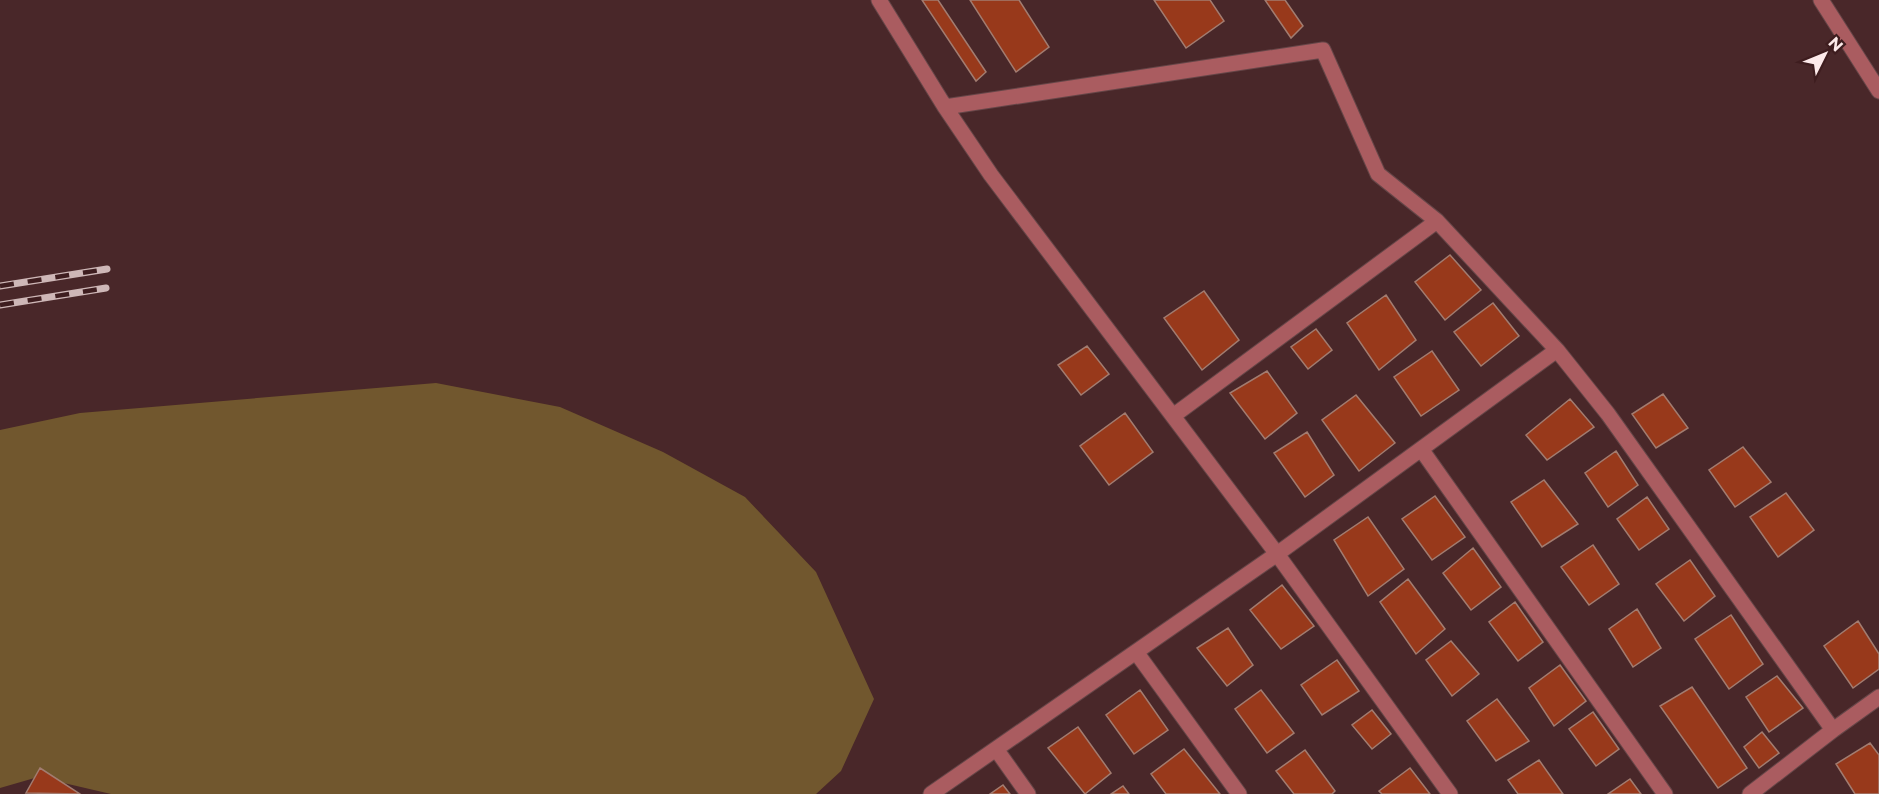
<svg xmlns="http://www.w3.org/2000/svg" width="1879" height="794" viewBox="0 0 1879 794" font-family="Montserrat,sans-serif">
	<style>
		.forest { fill: #71572e }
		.building { fill: #98391b; stroke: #a27c70; stroke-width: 1.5 }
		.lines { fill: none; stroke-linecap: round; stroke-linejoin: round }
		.minor-casing { stroke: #664648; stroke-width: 17 }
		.minor { stroke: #aa5c60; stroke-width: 15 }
		.rail-casing { stroke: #ceb7b7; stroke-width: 7 }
		.rail { stroke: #3e1d1f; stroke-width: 4.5; stroke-dasharray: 14; stroke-linecap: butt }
	</style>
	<rect width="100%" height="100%" fill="#492729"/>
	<path class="forest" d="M436,383L560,407L663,452L745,497L816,572L874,699L841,771L816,794H111L38,777L0,788V430L80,413Z"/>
	<path class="building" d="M922,0H938L986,72L976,81Z
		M970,0H1019L1049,47L1016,72Z
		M1154,0H1210L1224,21L1186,48Z
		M1265,0H1285L1303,26L1291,38Z
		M1450,255L1481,290L1445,320L1415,282Z
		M1204,291L1239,340L1202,370L1164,318Z
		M1386,295L1416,340L1379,370L1347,323Z
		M1493,303L1519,336L1481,366L1454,332Z
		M1316,329L1332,350L1308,369L1291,347Z
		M1087,346L1109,374L1081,395L1058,365Z
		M1432,351L1459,390L1421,416L1394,377Z
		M1267,371L1297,413L1265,439L1230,393Z
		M1663,394L1688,428L1656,448L1632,414Z
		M1356,395L1395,443L1359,471L1322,420Z
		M1570,399L1594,427L1547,460L1526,435Z
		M1125,413L1153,452L1109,485L1080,446Z
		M1307,432L1334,475L1305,497L1274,453Z
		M1743,447L1771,482L1735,507L1709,470Z
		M1616,451L1638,485L1608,507L1585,473Z
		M1544,480L1578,524L1542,547L1511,502Z
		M1786,493L1814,530L1778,557L1750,517Z
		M1435,496L1465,537L1432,560L1402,519Z
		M1647,497L1669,529L1639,550L1617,519Z
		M1368,517L1404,569L1368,596L1334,540Z
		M1593,545L1619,584L1589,605L1561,567Z
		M1473,548L1501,587L1471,610L1443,573Z
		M1690,560L1715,596L1684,621L1656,584Z
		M1408,579L1445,629L1416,654L1380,602Z
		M1282,585L1314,626L1281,649L1250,610Z
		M1515,602L1543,642L1518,661L1489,622Z
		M1637,609L1661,648L1633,667L1609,629Z
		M1731,615L1763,664L1729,689L1695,639Z
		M1858,621L1879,654V669L1853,688L1824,646Z
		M1228,628L1253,665L1227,686L1197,648Z
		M1451,641L1479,674L1452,696L1426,660Z
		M1337,660L1359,691L1322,715L1301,685Z
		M1560,665L1586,701L1554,726L1529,688Z
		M1777,676L1803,708L1769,732L1746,697Z
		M1692,687L1747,768L1718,788L1660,706Z
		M1140,690L1168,730L1134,754L1106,715Z
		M1261,690L1294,733L1267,753L1235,709Z
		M1497,699L1529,741L1496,761L1467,721Z
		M1372,710L1391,734L1372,749L1352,725Z
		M1593,712L1619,749L1596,766L1569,729Z
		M1078,727L1111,773L1085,794L1048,748Z
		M1762,732L1779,753L1759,768L1744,747Z
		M1870,743L1879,755V794H1855L1836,764Z
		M1184,749L1220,794H1166L1151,774Z
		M1305,750L1335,791L1332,794H1294L1276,771Z
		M1539,760L1563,794H1518L1508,780Z
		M40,768L80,794L26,793Z
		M1410,768L1430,794H1382L1379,791Z
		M1630,779L1641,794H1608Z
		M1003,785L1010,794H990Z
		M1123,786L1129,794H1111Z"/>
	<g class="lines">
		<defs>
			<path id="minor" d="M879,0L945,107L991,175L1277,554L1450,794
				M1821,0L1879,91
				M945,107L1323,50L1378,174L1437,221L1557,350L1608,414L1833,730L1750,794
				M1173,416L1437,221
				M1421,449L1665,794
				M1136,652L1239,794
				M1833,730L1879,697
				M996,749L1028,794
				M931,794L1277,554L1557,350"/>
		</defs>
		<use href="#minor" class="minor-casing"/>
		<use href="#minor" class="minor"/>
		<defs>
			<path id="rail" d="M0,286L107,269
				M0,305L106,288"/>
		</defs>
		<use href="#rail" class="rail-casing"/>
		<use href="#rail" class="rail"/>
	</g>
	<g transform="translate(1825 54) rotate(47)" stroke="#3e1d1f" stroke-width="4.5" paint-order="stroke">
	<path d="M0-4.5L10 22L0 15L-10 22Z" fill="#fdeaea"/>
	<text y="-9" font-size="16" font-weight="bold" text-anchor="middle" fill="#fdeaea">N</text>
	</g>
</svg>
